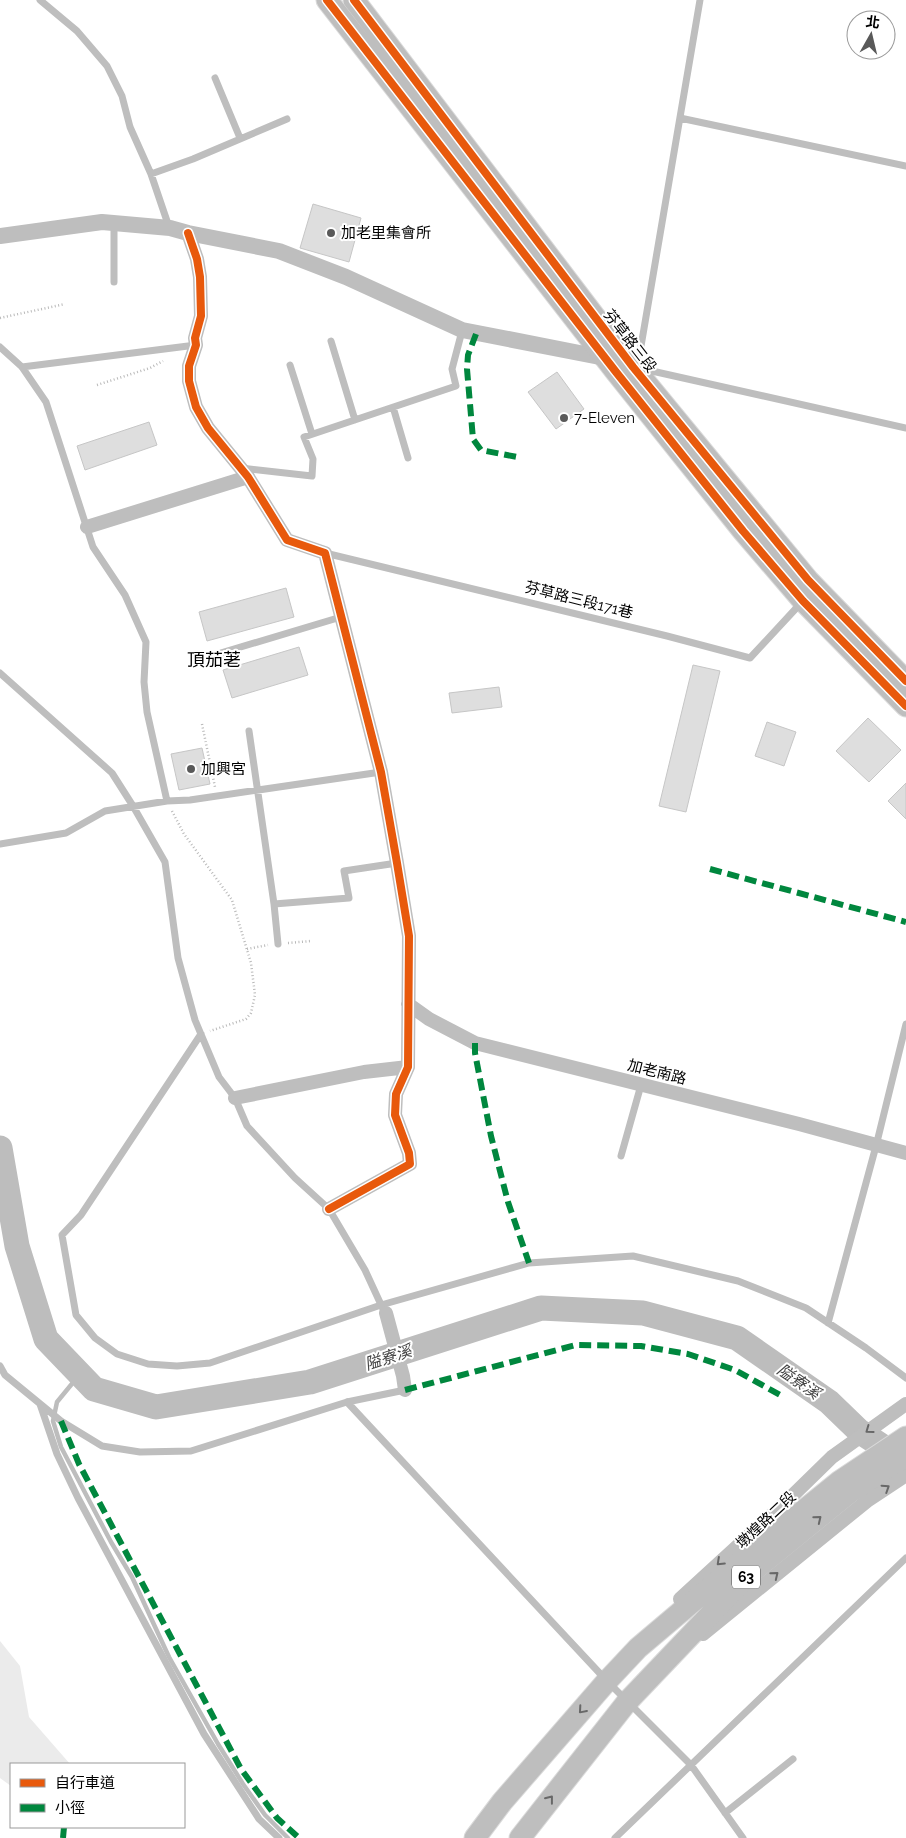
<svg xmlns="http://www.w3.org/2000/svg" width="906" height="1838" viewBox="0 0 906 1838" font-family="Raleway,'Noto Sans TC',sans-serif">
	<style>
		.green { fill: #ebebeb }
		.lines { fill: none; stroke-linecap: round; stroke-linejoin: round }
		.stream { stroke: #bdbdbd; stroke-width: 4.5 }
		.river { stroke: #bdbdbd; stroke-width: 25 }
		.building { fill: #dedede; stroke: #c6c6c6 }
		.primary-casing { stroke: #dbdbdb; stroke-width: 23 }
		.path { stroke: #b9b9b9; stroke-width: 2.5; stroke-dasharray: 1 2.5; stroke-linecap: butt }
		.service { stroke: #bebebe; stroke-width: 7 }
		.minor { stroke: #bebebe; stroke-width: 14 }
		.tertiary { stroke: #bebebe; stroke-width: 16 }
		.primary { stroke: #bebebe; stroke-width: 21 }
		.quiet { stroke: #00873e; stroke-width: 6; stroke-dasharray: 12 6; stroke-linecap: butt }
		.cycleway-casing { stroke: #fff; stroke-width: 11 }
		.cycleway { stroke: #e8590c; stroke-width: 8 }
		.oneway { stroke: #686868 }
		.poi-dot { fill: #595959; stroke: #fff; stroke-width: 2 }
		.labels { text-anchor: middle; stroke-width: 4; stroke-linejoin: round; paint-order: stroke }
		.shield { fill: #fff; stroke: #4c4c4c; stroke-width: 1 }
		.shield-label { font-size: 14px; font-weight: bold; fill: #000 }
		.poi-label { font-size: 15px; fill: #000; stroke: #fff; text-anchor: start }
		.street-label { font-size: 15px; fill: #000; stroke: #fff }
		.water-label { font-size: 16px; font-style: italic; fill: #424242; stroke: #fff }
		.quarter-label { font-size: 18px; fill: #000; stroke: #fff }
	</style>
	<rect width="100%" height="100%" fill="#fff"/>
	<path class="green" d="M0,1641L20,1666L29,1717L70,1764H11V1786L0,1778Z"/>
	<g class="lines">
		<path class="stream" d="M80,1374L57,1402L53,1421L61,1447L111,1542L132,1577L169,1657L218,1744L243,1784L265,1815L288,1838"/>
		<path class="river" d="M0,1148L17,1246L46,1339L94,1389L156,1407L310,1382L541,1308L643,1313L737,1338L829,1402L859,1431L906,1462"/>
	</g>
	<path class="building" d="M313,204L361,218L349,262L300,248Z
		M557,372L584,409L556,429L528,392Z
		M149,422L157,445L85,470L77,446Z
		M286,588L294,617L207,641L199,612Z
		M299,647L308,675L232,698L223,670Z
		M693,665L720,671L686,812L659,806Z
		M499,687L502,707L452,713L449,693Z
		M868,718L901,750L869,782L836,751Z
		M767,722L796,732L784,766L755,756Z
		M202,748L210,784L179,790L171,754Z
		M906,783V819L888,801Z"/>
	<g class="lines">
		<defs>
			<path id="primary" d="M327,0L616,372L743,531L803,601L906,706
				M354,0L633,367L808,580L906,681
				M475,1838L502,1802L607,1681L638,1648L735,1566L840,1481L906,1437
				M520,1838L627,1702L746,1577L849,1493L906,1456"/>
		</defs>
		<use href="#primary" class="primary-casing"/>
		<path class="path" d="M0,318L65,304
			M97,385L150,368L163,361
			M202,724L215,787
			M172,811L184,834L232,900L251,963L255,995L251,1013L246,1019L210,1031
			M288,943L311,941
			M247,949L268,945"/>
		<path class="service" d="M40,0L77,31L107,66L122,96L130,127L151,174L169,227
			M215,78L240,138
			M680,118L906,166
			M151,174L193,159L287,119
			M114,282V223
			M331,341L355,420
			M0,347L22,367L46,402L93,547L125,595L146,642L144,682L147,712L167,801
			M635,364L640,352L700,0
			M290,365L312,434
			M22,367L196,345
			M643,369L906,428
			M393,407L408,458
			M241,468L312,476L313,459L304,437L456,386L452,369L462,331
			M325,553L667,636L750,658L801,603
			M214,655L341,617
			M0,673L112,773L133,806L165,862L178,958L195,1020L219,1077L235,1098L247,1126L295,1178L329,1209L365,1270L383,1309
			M249,731L274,904L278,944
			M0,844L66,833L105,811L167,801L190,800L381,772
			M274,904L349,898L344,871L397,863
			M201,1034L81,1215L62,1235L76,1315L95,1338L117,1354L148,1364L177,1366L210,1363L381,1305L529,1263L633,1256L738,1281L806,1308L866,1348L906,1378
			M621,1156L641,1085
			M828,1323L876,1146L906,1024
			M0,1366L5,1375L61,1421L102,1446L140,1452L191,1451L347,1402L405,1390
			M347,1402L607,1681L691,1765L743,1838
			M40,1404L57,1454L78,1498L204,1734L259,1819L279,1838
			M725,1813L793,1759
			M615,1838L906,1558"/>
		<path class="minor" d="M188,233L197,259L200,277L201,316L195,338L196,345L189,366V381L196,407L208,428L248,477L287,540L325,553L381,772L397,863L409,936L408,1067L396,1094L395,1115L409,1153L410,1164L329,1209
			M87,527L248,477
			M408,1004L429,1019L475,1043L799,1124L906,1153
			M235,1098L364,1072L408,1067
			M386,1313L403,1376L405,1390
			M680,1599L789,1499L832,1457L906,1404
			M703,1634L867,1501L906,1475"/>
		<path class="tertiary" d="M0,236L102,222L170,228L188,233L279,251L346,277L462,330L610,359"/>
		<use href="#primary" class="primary"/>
		<path class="quiet" d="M476,334L468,355L467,369L473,439L481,450L517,457
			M710,869L906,922
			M475,1043V1053L491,1136L508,1202L529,1263
			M405,1390L576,1345L641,1346L688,1354L735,1370L782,1396
			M61,1421L79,1464L241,1769L277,1818L299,1838
			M63,1838L64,1827"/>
		<defs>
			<path id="cycleway" d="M327,0L616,372L743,531L803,601L906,706
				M354,0L633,367L808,580L906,681
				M188,233L197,259L200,277L201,316L195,338L196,345L189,366V381L196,407L208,428L248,477L287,540L325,553L381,772L397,863L409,936L408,1067L396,1094L395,1115L409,1153L410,1164L329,1209"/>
		</defs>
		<use href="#cycleway" class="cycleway-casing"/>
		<use href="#cycleway" class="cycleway"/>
	</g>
	<defs><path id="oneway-chevron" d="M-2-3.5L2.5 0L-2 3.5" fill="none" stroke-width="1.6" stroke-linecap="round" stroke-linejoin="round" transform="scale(1.25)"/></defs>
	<g class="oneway">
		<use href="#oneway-chevron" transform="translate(869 1430) rotate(144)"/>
		<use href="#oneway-chevron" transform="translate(886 1488) rotate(-33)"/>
		<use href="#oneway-chevron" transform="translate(818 1519) rotate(-39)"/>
		<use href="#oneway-chevron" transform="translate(720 1562) rotate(137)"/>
		<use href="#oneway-chevron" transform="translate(775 1575) rotate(-39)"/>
		<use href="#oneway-chevron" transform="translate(582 1710) rotate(131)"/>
		<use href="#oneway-chevron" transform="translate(550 1799) rotate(-52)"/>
	</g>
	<g class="poi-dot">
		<circle cx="331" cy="233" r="5"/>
		<circle cx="564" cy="418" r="5"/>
		<circle cx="191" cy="769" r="5"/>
	</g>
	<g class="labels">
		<rect class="shield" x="732" y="1565.5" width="28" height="23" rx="4"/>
		<g class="shield-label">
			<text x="746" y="1582">63</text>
		</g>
		<g class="poi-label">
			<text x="341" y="238">加老里集會所</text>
			<text x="574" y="423">7-Eleven</text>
			<text x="201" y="774">加興宮</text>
		</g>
		<g class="street-label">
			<text transform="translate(630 341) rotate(52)" y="5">芬草路三段</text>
			<text transform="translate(579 600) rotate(14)" y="5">芬草路三段171巷</text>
			<text transform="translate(657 1072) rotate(14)" y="5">加老南路</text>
			<text transform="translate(766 1520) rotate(-43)" y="5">墩煌路二段</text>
		</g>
		<g class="water-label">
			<text transform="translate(388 1357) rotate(-18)" y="6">隘寮溪</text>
			<text transform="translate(799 1381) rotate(35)" y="6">隘寮溪</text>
		</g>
		<g class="quarter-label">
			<text x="214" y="666">頂茄荖</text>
		</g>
	</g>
	<rect x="10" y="1763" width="175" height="65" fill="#ffffff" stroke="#999999"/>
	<rect x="20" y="1779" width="25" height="8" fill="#e8590c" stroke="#999999"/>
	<text x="55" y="1788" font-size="15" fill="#000000">自行車道</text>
	<rect x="20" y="1804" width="25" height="8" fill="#00873e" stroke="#999999"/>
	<text x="55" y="1813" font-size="15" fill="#000000">小徑</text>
	<g transform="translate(871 35) rotate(8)"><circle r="24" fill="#ffffff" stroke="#999999"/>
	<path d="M0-4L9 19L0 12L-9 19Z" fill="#595959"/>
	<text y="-8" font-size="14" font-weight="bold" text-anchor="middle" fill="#000000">北</text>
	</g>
</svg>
